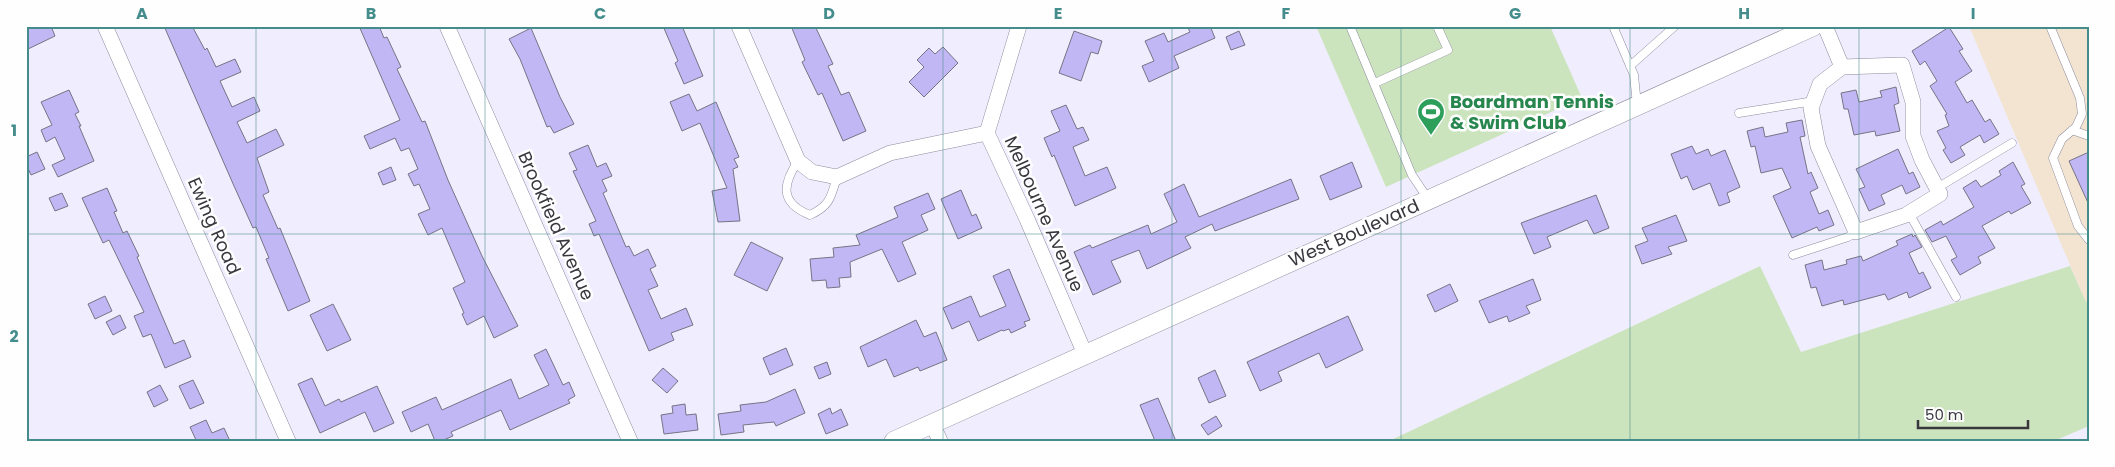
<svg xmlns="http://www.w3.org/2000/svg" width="2115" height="467" viewBox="0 0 2115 467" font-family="Poppins,sans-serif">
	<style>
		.commercial { fill: #f3e4d1 }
		.green { fill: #cce4bd }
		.building { fill: #c1b7f4; stroke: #767485 }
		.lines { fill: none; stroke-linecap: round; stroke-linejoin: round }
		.service-casing { stroke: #8e8c9d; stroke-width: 9 }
		.minor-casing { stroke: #8e8c9d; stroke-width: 16 }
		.tertiary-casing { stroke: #8e8c9d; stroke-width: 20 }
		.service { stroke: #fff; stroke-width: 8 }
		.minor { stroke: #fff; stroke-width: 15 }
		.tertiary { stroke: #fff; stroke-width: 19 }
		.grid { fill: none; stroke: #458d8d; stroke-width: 1; stroke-opacity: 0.55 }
		.labels { text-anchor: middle; stroke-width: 5; stroke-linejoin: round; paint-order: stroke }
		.leisure-label { font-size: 18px; font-weight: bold; fill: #27864d; stroke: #fefefe; text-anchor: start }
		.street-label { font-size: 18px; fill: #38373e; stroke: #fefefe }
		.neatline { fill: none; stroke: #458d8d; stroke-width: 2 }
		.grid-label { font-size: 16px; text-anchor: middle; font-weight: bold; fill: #458d8d }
	</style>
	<rect width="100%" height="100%" fill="#f0eefe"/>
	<path class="commercial" d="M1969,26H2089V301L2086,303Z"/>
	<path class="green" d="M1316,26H1550L1582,98L1386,187Z
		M1760,266L1801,352L2070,266L2086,302L2089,301V426L2054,441H1389Z"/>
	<path class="building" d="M26,26H51L55,36L26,50Z
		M164,26H192L205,50L207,48L216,67L235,59L241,72L220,81L232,107L254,97L260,111L237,122L247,143L276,129L284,145L257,158L269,192L263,195L278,229L280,228L310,301L288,311L266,259L269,258L256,227L253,228L234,186Z
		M359,26H379L384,38L387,37L401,67L397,69L422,122L425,121L448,180L482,256L518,326L494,338L484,316L467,325L462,314L464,313L453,288L465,282L442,228L428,235L418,214L430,209L419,184L414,186L408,174L418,169L409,148L401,151L395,138L370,149L364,136L400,120Z
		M663,26H682L703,76L684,84L675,63L678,61Z
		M791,26H815L833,64L828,66L841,95L849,92L866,131L843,141L822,93L818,95L802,62L805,60Z
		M1187,26H1210L1215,38L1174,56L1179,68L1149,82L1142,66L1154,61L1145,41L1164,33L1168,42L1190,32Z
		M1949,27L1963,49L1959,51L1972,71L1955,82L1967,103L1972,100L1985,122L1990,119L1999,134L1984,143L1980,135L1960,147L1965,155L1951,163L1943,150L1946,148L1937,131L1949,126L1945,115L1947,114L1930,86L1937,81L1925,61L1920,65L1912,51Z
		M531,28L560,97L574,124L554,133L550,126L547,127L520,59L509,39Z
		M1074,31L1102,41L1098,54L1091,52L1081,81L1059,73Z
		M1239,31L1245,45L1231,50L1226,37Z
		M943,47L958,63L924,97L909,82L924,67L917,60L929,48L935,54Z
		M1896,87L1899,103L1894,105L1900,131L1876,136L1875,131L1854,135L1848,109H1844L1841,93L1856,90L1859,102L1882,97L1880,91Z
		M69,90L79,112L75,114L81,126H79L94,161L58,177L52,165L65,159L55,137L46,142L41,130L52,125L41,102Z
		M689,94L697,111L716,102L739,157L734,159L738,167L733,169L740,221L718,222L712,191L727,188L700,123L682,131L670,102Z
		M1066,105L1077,129L1083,127L1089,140L1073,147L1085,176L1107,167L1116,188L1075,206L1054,155L1052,157L1044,138L1060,131L1051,111Z
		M1802,120L1805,136L1800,137L1808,174L1811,172L1818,188L1810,192L1819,214L1828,210L1834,225L1819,231L1817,227L1792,238L1773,196L1791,188L1782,168L1761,173L1755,146L1751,147L1747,131L1763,127L1765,137L1788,132L1786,123Z
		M588,145L597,167L606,163L612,176L602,180L607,191L603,193L626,247L629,246L634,256L648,249L656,266L650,269L658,286L648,290L661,319L686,308L693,325L671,333L674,340L649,351L599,234L594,236L589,224L596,221L573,171L577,170L569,153Z
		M1692,146L1696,154L1708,149L1711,156L1725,150L1740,187L1727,193L1730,202L1719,206L1710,183L1693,190L1687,176L1681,179L1671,154Z
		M1898,149L1909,174L1913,172L1920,187L1906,194L1902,185L1881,195L1885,204L1869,211L1859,189L1865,187L1856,169Z
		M37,152L45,169L31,175L26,164V157Z
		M2089,152V205L2069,161Z
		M1352,162L1362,187L1330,200L1320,176Z
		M2013,162L2025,184L2021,186L2031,203L2011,214L2009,211L1982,226L1995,248L1978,257L1981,263L1960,275L1951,260L1957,257L1946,236L1932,242L1925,230L1941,221L1943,225L1974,207L1963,188L1976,180L1981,187L2001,175L1999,171Z
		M391,167L396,180L383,185L378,173Z
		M1291,179L1299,199L1215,231L1212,224L1185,237L1191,248L1147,269L1139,250L1111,261L1121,282L1093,295L1074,252L1090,245L1092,248L1148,225L1151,234L1177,222L1164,194L1184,184L1199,217Z
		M107,188L117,211L114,212L123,233L127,231L139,256L137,257L174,344L184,340L191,357L165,368L151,334L143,337L134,316L144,312L109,240L103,243L82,198Z
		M961,190L972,216L976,214L982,228L958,239L941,199Z
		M62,193L68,206L55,211L49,198Z
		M928,193L935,209L921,215L928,230L902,242L916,274L898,282L882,249L850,262L851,277L839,278L840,287L827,288L826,280L812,281L810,259L834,257L833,248L860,245L856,235L898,217L894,207Z
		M1596,195L1609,228L1594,234L1587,220L1547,237L1551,247L1534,254L1521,223Z
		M1676,215L1687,241L1668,247L1672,254L1642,264L1635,246L1648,241L1642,228Z
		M1912,234L1913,237L1915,235L1922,247L1909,253L1919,274L1923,272L1931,288L1909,298L1907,292L1888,300L1885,294L1844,305L1843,300L1822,306L1816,287L1811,288L1805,265L1822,260L1824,270L1847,264L1846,260L1861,256L1863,261L1898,245L1896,241Z
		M751,242L783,258L767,291L734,275Z
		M1009,269L1030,320L1024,322L1026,326L1011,333L1009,329L1003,331L1002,330L978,341L969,321L952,329L943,308L971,296L980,317L1006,306L993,276Z
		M1533,279L1541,300L1526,306L1530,313L1509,322L1507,316L1489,323L1479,301Z
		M1450,284L1458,301L1435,312L1427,295Z
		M105,296L112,311L95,319L88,304Z
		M333,304L351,340L327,351L310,315Z
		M120,315L126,328L113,335L106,322Z
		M1348,316L1363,350L1326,368L1319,353L1278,372L1282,381L1260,391L1247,362Z
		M916,320L924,337L936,332L947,360L920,371L918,367L894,377L886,359L868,367L860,347Z
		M786,348L793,365L770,375L763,358Z
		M546,349L563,385L569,382L575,396L568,400L570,403L510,430L501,410L451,432L453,436L441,441H435L428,424L411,432L402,412L436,397L442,410L511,379L519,399L549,385L534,355Z
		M827,362L831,374L819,379L814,367Z
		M663,368L678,381L667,393L652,380Z
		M1215,370L1226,396L1209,403L1198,378Z
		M312,378L325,406L339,399L341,402L377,386L394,423L374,432L365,412L320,433L298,384Z
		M193,380L204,403L190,409L179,386Z
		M160,385L168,400L154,407L147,392Z
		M795,389L805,413L776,426L774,422L743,425L744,432L721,435L718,414L741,411L740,405L766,402Z
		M1158,398L1176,441H1155L1140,405Z
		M685,404L686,415L696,414L698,430L664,434L661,415L673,413L672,406Z
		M830,408L832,414L841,409L848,425L826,434L818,414Z
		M1216,416L1222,426L1208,435L1201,425Z
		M206,420L212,433L224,428L230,441H194L196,440L190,427Z"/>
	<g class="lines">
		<defs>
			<path id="service" d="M1350,26L1412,175L1428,199
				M1613,26L1634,75L1637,105
				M2050,26L2080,98L2082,114L2076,127L2062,139L2053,158L2078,226L2089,240
				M1630,66L1675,26
				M1375,83L1448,50L1437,26
				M1739,113L1814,101
				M2072,130L2089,136
				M798,161C782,185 780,203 810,215C830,206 831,197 837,177
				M1937,188L2012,143
				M1909,213L1956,297
				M1793,255L1848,237L1856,232"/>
			<path id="minor" d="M105,26L288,441
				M447,26L630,441
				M739,26L798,161L812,172L837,177L890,153L987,133
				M1825,26L1842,67
				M1902,65L1913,102V136L1922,160L1940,194L1906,215L1856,232L1818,146L1811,108L1820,84L1842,67Z
				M987,133L1027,219L1085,354
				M987,133L1019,26
				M932,423L940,441"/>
			<path id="tertiary" d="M894,441L1814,26"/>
		</defs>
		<use href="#service" class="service-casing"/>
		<use href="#minor" class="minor-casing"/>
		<use href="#tertiary" class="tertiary-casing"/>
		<use href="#service" class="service"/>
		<use href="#minor" class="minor"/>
		<use href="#tertiary" class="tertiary"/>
	</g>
	<path class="grid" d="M256,26V441M485,26V441M714,26V441M943,26V441M1172,26V441M1401,26V441M1630,26V441M1859,26V441M26,234H2089"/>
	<defs>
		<symbol id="stadium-pin" viewBox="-11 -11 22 30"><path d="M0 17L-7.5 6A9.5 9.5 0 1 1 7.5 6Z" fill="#2e9e5b" stroke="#fefefe"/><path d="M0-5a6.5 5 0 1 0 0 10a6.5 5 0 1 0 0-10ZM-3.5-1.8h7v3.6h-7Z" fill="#fff"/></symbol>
	</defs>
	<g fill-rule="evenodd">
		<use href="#stadium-pin" x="1415" y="96" width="32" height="43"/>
	</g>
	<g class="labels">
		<g class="leisure-label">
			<text x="1450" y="108">Boardman Tennis<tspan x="1450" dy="21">&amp; Swim Club</tspan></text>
		</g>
		<g class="street-label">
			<text transform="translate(1044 214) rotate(66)" y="6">Melbourne Avenue</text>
			<text transform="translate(214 226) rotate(66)" y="6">Ewing Road</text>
			<text transform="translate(556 226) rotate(66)" y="6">Brookfield Avenue</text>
			<text transform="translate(1354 233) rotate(-24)" y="6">West Boulevard</text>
		</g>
	</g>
	<rect width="2115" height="467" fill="none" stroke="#fefefe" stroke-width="55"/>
	<path d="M1918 420v8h110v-8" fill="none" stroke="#38373e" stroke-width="2.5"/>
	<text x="1925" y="420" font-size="15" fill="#38373e" stroke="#fefefe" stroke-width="4" paint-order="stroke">50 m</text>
	<rect x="28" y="28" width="2060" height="412" class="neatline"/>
	<g class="grid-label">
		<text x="142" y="19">A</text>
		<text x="371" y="19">B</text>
		<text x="600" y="19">C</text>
		<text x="829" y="19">D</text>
		<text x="1058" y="19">E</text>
		<text x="1286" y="19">F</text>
		<text x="1515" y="19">G</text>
		<text x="1744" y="19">H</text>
		<text x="1973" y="19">I</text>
		<text x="14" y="136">1</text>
		<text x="14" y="342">2</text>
	</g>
</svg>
